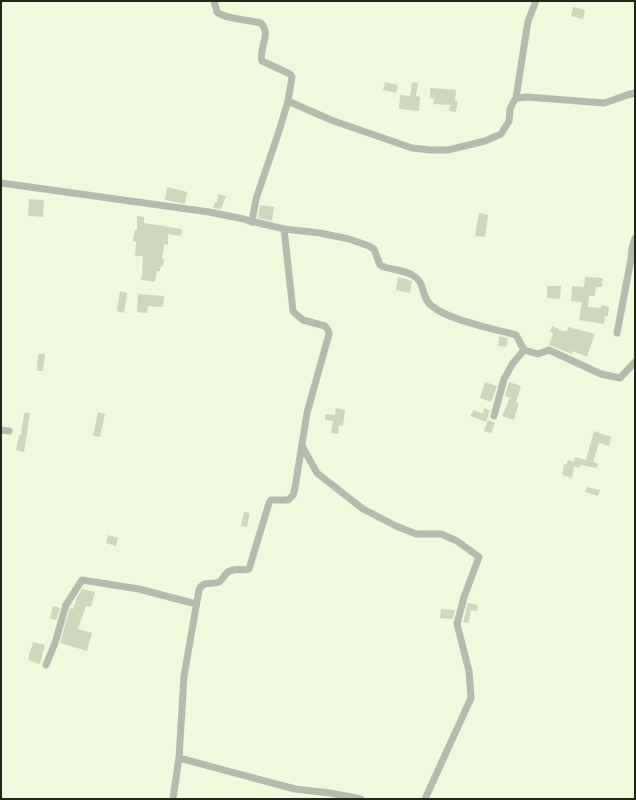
<svg xmlns="http://www.w3.org/2000/svg" width="636" height="800" viewBox="0 0 636 800" font-family="'Fira Sans Condensed',sans-serif">
	<style>
		.building { fill: #cfd8bb }
		.lines { fill: none; stroke-linecap: round; stroke-linejoin: round }
		.street { stroke: #b7bbae; stroke-width: 7 }
	</style>
	<rect width="100%" height="100%" fill="#eff9db"/>
	<path class="building" d="M573,7L585,10L583,19L571,16Z
		M385,82L398,85L396,93L383,90Z
		M412,82L418,83L416,96L420,97L419,111L399,109L400,95L410,96Z
		M430,88L456,90L455,101H458L456,112L449,111L450,105L433,104L434,98H430Z
		M167,187L187,192L185,204L165,200Z
		M218,194L226,196L221,209L213,208L215,202H217Z
		M29,199L44,200L43,217L28,216Z
		M260,205L274,207L272,221L258,218Z
		M479,213L488,215L485,237L475,236Z
		M137,216L144,217V223L182,229L181,236L168,234V245L164,244L162,259H164L163,266H161L160,271H157L155,282L141,280L143,269H142L143,256H135L136,242L133,241L135,230H137Z
		M398,277L412,281L410,293L396,290Z
		M585,277L603,278L602,287H596L595,296H589L588,307L601,308V305L609,307L608,316H605L604,324L579,320L582,302L571,301L572,286L584,287Z
		M547,286H561L560,299L547,298Z
		M120,291L127,293L124,313L117,311Z
		M138,294L164,296L163,307L148,306L147,313L137,312Z
		M552,326L559,329V330L567,331L568,327L595,334L587,357L573,351L572,354L549,345L553,333L550,332Z
		M499,336L508,338L507,347L498,346Z
		M38,354H45L43,371H37Z
		M485,382L497,386L491,402L480,398Z
		M509,382L521,386L516,402L519,403L514,420L502,416L510,398L505,396Z
		M336,408L345,410L343,426L339,425L338,434L331,433L333,421L325,420V414L335,415Z
		M484,408L490,410L486,422L470,416L474,410L483,414Z
		M98,412L105,414L100,437L93,436Z
		M24,413H30L24,452L16,450L19,435H21Z
		M488,420L495,423L491,433L484,431Z
		M594,431L611,437L609,446L599,443L593,462L598,464L597,468L580,465L579,468L574,466L572,478L562,475L564,464L566,465L568,460L574,462L575,457L586,460Z
		M587,487L600,490L598,496L585,492Z
		M244,512L250,513L247,527L241,526Z
		M108,535L118,538L116,546L106,543Z
		M82,589L95,592L91,607L86,606L78,629L92,633L87,651L60,643L70,608L73,609L77,597Z
		M468,603L478,605L477,611L471,610L469,623L463,622Z
		M53,606L60,608L56,620L50,618Z
		M441,609L455,610L453,619L440,618Z
		M33,642L45,645L40,664L28,660Z"/>
	<g class="lines">
		<path class="street" d="M214,1L217,12C225,19 249,20 261,23C272,35 258,48 262,61L290,74L292,77L288,101L279,131L256,199L252,222H255L284,229L293,311L298,316L303,320L325,326L328,330L329,334L307,413L295,488L293,495L288,500H271L269,503L249,569C243,571 236,568 230,571C225,572 224,579 219,582C211,585 203,580 199,590L184,676L179,758L295,789L330,793L361,799
			M516,98L528,21L536,1
			M288,101L331,120L412,148L431,150H448L485,141L501,134L509,121L510,109L513,103L516,98L527,97L604,103C615,100 624,95 635,93
			M1,183L209,212L244,219L252,222
			M284,229L320,233L349,239L369,246L374,249L380,265L384,267C398,271 418,271 422,287C424,294 426,302 432,306C448,320 494,329 516,335L524,350L538,354L549,350L601,374L620,378L635,362
			M617,333L631,259L632,248L635,238
			M494,416L504,379L513,363L524,350
			M1,430L9,431
			M302,446L317,473L363,509L396,526L416,534H441L457,541L479,557L464,597L457,624L469,671L471,698L425,799
			M46,665L55,643L66,605L82,580L139,589L196,604
			M173,799L179,758"/>
	</g>
	<rect width="636" height="800" fill="none" stroke="#21251a" stroke-width="4"/>
</svg>
